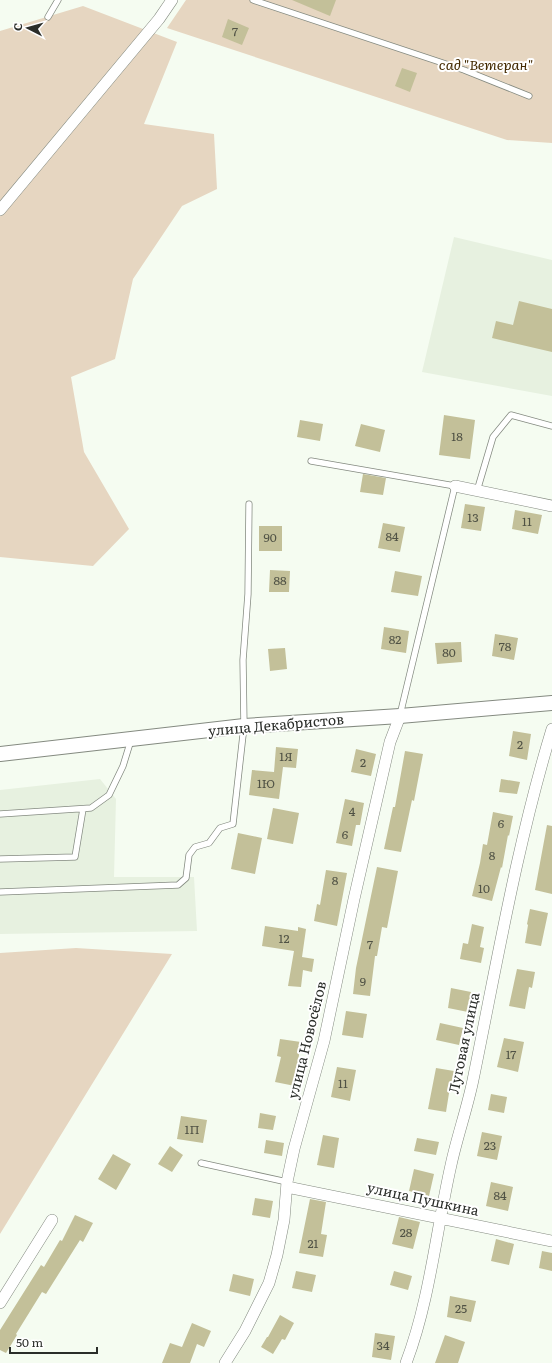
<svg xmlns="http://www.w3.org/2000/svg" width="552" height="1363" viewBox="0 0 552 1363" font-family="Literata,serif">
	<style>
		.built { fill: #e7f1e0 }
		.green { fill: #e6d6c1 }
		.building { fill: #c3c099 }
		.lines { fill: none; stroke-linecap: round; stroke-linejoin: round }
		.service-casing { stroke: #848a80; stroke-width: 7 }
		.minor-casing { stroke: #848a80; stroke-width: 12 }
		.tertiary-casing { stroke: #848a80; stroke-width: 16 }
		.service { stroke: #fff; stroke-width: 5.5 }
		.minor { stroke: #fff; stroke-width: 11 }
		.tertiary { stroke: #fff; stroke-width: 14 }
		.labels { text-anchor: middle; stroke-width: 4; stroke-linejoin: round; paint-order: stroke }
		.number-label { font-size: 12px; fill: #505245 }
		.park-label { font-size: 14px; font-style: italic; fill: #422900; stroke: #fff }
		.street-label { font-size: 14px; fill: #2a2d29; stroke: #fff }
	</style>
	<rect width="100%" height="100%" fill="#f5fcf1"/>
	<path class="built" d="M454,237L552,260V396L422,372Z
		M100,779L116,799L114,877H194L197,931L0,934V790Z"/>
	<path class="green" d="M186,0H552V143L507,140L167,28Z
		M83,6L177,42L144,124L214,134L217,189L182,206L133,279L115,359L71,377L84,452L129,529L93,566L0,557V31Z
		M76,948L172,954L0,1234V953Z"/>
	<path class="building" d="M292,0H336L330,16Z
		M228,19L249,28L242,45L222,37Z
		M402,68L417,73L410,92L395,86Z
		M519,301L552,309V352L492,338L496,321L513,325Z
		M444,415L475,420L470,459L439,455Z
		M300,420L323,424L320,441L297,437Z
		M361,424L385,430L380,452L355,446Z
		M363,474L386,478L383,495L360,492Z
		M465,504L485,507L481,531L461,528Z
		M515,510L542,515L538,534L512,529Z
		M383,523L405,527L400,552L378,548Z
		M259,526H282V551H259Z
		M270,570L290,571L289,592H269Z
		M395,571L422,576L418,596L391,592Z
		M384,627L409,631L406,653L381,649Z
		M495,634L518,638L514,660L492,656Z
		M461,642L462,662L437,664L435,643Z
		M285,648L287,669L270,671L268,649Z
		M513,731L531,734L527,760L509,756Z
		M276,747L298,749L296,768L283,767L279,799L249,795L252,770L274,772Z
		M356,749L376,754L371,776L351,772Z
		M405,751L423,754L414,801L412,800L401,852L384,849L393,807H395Z
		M501,779L520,782L517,794L499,792Z
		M345,799L364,803L360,825H356L352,846L336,843Z
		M273,808L299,813L293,844L267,839Z
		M493,812L513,816L509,836L508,835L502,868L501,867L492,901L472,896L480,863L483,844L487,845Z
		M547,825L552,826V894L535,890Z
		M238,833L262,838L255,874L231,869Z
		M377,867L398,871L387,928L382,927L377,956H375L370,996L353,994L356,968Z
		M326,870L347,873L337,926L314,921L317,904L320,905Z
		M530,909L548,913L541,946L525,943L528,925L527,924Z
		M472,924L484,927L480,947L484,948L481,963L460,959L463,943L468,944Z
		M265,926L298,931V927L306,929L302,957L314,959L312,972L303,970L301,987L288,986L294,951L262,946Z
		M517,969L535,972L532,988L529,987L525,1009L509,1006Z
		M451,988L471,992L468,1012L448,1008Z
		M346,1011L367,1014L363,1038L342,1035Z
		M440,1023L463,1028L459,1045L436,1040Z
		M504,1038L524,1042L518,1072L497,1067Z
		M280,1039L301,1042L297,1068L304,1070L300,1087L275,1082L281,1057L277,1056Z
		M337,1067L356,1070L350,1101L331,1097Z
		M436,1068L454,1071L451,1087H450L446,1112L428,1109Z
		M491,1094L507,1097L504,1113L488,1110Z
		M260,1113L276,1116L273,1130L258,1128Z
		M181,1116L207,1120L203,1143L177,1139Z
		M482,1132L502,1136L497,1160L477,1156Z
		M323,1135L339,1138L334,1168L317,1165Z
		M417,1138L439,1142L436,1155L414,1151Z
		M266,1140L284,1143L282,1156L264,1153Z
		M170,1146L183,1155L172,1172L158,1164Z
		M113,1154L131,1164L116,1190L98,1179Z
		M414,1169L434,1174L429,1196L409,1191Z
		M491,1182L513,1187L508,1211L486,1206Z
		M255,1198L273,1201L270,1218L252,1215Z
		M310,1199L326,1202L321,1234L327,1235L323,1257L299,1253Z
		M75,1215L93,1223L83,1242L80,1240L46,1294L42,1292L16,1334L17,1335L6,1353L0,1350V1330L41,1265L44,1267L60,1240L62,1241Z
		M399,1217L420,1222L413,1249L392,1244Z
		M496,1239L514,1244L509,1265L491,1261Z
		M542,1251L552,1253V1271L539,1268Z
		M296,1271L316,1275L312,1292L292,1288Z
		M394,1271L412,1276L408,1290L390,1285Z
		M233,1274L254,1279L250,1296L229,1291Z
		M450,1296L476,1301L471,1322L447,1317Z
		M280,1315L294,1323L285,1340L282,1339L273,1354L261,1347L267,1337H268Z
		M192,1323L211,1331L204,1347L197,1344L190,1363H162L170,1343L182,1347Z
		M375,1333L395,1336L391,1360L372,1357Z
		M445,1335L465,1342L458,1363H435Z"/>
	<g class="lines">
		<defs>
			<path id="service" d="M253,0L464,70L529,96
				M48,17L58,0
				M311,461L455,486L400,715
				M477,491L493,437L511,415L552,426
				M0,814L91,808L109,795L123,766L131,740
				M0,859L75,857L83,809
				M0,892L178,885L186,878L189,855L195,847L209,843L220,828L233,824L244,726L243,660L248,594L249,504
				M201,1163L287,1182"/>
			<path id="minor" d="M0,210L159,19L172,0
				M455,486L552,506
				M287,1187L552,1241
				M0,1303L52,1220
				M225,1363L245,1331L269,1283L277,1255L284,1220L287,1182L294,1149L324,1041L354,899L390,742L400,716
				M406,1363C430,1300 436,1231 451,1165C457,1137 467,1109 473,1080C497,963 517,844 552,729"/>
			<path id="tertiary" d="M0,754L244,726L400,716L552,703"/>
		</defs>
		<use href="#service" class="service-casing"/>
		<use href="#minor" class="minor-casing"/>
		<use href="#tertiary" class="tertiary-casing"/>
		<use href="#service" class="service"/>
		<use href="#minor" class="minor"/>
		<use href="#tertiary" class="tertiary"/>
	</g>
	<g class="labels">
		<g class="number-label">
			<text x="235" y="36">7</text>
			<text x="457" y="441">18</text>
			<text x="473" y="522">13</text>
			<text x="527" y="526">11</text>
			<text x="392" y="541">84</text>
			<text x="270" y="542">90</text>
			<text x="280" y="585">88</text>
			<text x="395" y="644">82</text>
			<text x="505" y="651">78</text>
			<text x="449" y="657">80</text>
			<text x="520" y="749">2</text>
			<text x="286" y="761">1Я</text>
			<text x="363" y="767">2</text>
			<text x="266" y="788">1Ю</text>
			<text x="352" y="816">4</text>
			<text x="501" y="828">6</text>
			<text x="345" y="839">6</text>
			<text x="492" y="860">8</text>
			<text x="335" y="885">8</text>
			<text x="484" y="893">10</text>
			<text x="284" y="943">12</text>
			<text x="370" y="949">7</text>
			<text x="363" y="986">9</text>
			<text x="511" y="1059">17</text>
			<text x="343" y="1088">11</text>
			<text x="192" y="1134">1П</text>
			<text x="490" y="1150">23</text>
			<text x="500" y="1200">84</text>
			<text x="406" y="1237">28</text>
			<text x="313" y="1248">21</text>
			<text x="461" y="1313">25</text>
			<text x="383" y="1350">34</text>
		</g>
		<g class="park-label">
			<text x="486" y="70">сад "Ветеран"</text>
		</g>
		<g class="street-label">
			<text transform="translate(276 725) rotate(-5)" y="5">улица Декабристов</text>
			<text transform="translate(307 1040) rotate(-76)" y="5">улица Новосёлов</text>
			<text transform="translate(464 1043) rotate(-78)" y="5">Луговая улица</text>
			<text transform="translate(423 1199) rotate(12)" y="5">улица Пушкина</text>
		</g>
	</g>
	<g transform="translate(28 28) rotate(276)" stroke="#ffffff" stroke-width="3" paint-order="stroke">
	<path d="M0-3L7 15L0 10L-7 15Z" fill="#2a2d29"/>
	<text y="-6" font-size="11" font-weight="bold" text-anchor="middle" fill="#2a2d29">С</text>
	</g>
	<path d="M10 1347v6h87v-6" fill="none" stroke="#2a2d29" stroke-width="2"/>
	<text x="16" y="1347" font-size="12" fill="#2a2d29" stroke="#ffffff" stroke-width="3" paint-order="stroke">50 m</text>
</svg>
